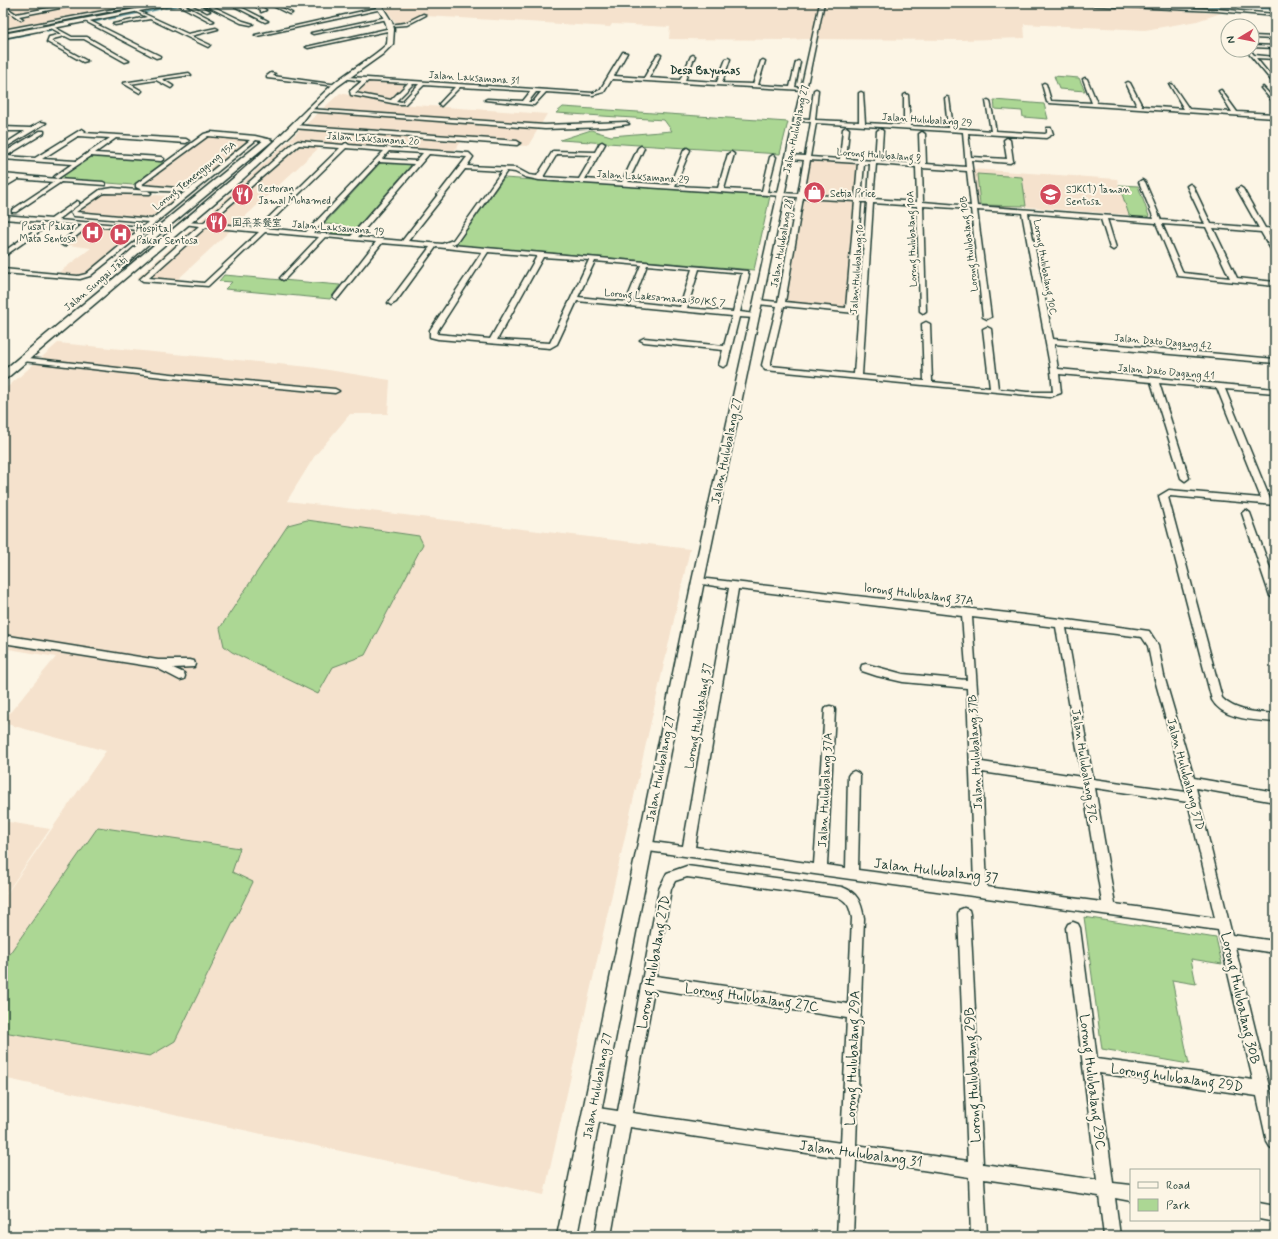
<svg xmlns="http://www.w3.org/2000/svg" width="1278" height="1239" viewBox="0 0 1278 1239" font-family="Mynerve,'LXGW WenKai TC',sans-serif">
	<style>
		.built { fill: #f5e2cd }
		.green { fill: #acd794; stroke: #668a64 }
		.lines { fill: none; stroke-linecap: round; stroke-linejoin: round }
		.stream { stroke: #5c959d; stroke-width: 1.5 }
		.minor-casing { stroke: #1f3d34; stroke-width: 3 }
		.tertiary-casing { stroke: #1f3d34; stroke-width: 3 }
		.secondary-casing { stroke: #1f3d34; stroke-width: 3 }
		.minor { fill: #fcf5e5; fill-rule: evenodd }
		.tertiary { fill: #fcf5e5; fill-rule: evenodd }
		.secondary { fill: #fcf5e5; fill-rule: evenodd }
		.labels { text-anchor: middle; stroke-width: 4; stroke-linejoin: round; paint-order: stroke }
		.far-street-label { font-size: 10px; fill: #1f3d34; stroke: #fcf5e5 }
		.far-poi-label { font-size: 10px; fill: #1f3d34; stroke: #fcf5e5; text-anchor: start }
		.far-neighbourhood-label { font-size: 11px; font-weight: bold; fill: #1f3d34; stroke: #fcf5e5 }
		.street-label { font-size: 12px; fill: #1f3d34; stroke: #fcf5e5 }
		.near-street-label { font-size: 14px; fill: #1f3d34; stroke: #fcf5e5 }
	</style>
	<rect width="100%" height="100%" fill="#fcf5e5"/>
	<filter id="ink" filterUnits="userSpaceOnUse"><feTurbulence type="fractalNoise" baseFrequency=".025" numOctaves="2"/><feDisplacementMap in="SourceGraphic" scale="8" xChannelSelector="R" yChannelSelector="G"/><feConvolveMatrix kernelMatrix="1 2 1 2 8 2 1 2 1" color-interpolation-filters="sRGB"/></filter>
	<g filter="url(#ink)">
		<path class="built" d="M3,3H160L3,32Z
			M382,3H1021L1221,13L1197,21L1145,30L1024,24L1025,38L962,40L805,39L786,40L669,39L670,27L612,24L610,27L426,16L407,25L398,26Z
			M368,80L410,82L390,101L356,94L353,93Z
			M340,93L384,103L547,114L528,146L461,142L454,151L289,140Z
			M207,136L252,139L188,190L141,186V184Z
			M289,141L323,144L175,282L137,278Z
			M809,159L858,162L846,309L784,303Z
			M972,169L1117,179L1129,215L1017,206L1003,208L978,206Z
			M106,191L180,197L152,220L76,213V211Z
			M89,225L140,230L87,275L79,276L57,274L91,248L68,245V242Z
			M58,343L310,367L390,380L388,414H350L314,457L287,501L690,549L544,1195L3,1078V899L106,751L3,723V721L56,657L3,648V391Z
			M3,821L50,829L3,898Z"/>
		<path class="green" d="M1054,76L1079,78L1085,91L1059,89Z
			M994,100L1044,104L1048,119L1023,117L1022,111L995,109Z
			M563,107L788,122L780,154L560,140L591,130L611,136L672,131L664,120L556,113Z
			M91,156L164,162L133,185L58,179Z
			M382,161L412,164L350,235L331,233L339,225L324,224Z
			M977,174L1022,177L1026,206L980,205Z
			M504,178L770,196L754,270L456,245Z
			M1119,185L1138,186L1149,216C1143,219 1134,219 1129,215Z
			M224,275L340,285L330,299L225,289L232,282L219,281Z
			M307,520L419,536L423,544L365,655L333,667L318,694L232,652L224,646L220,628L288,525Z
			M98,827L240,848L232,872L253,882L175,1041L150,1056L3,1032V963Z
			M1084,917L1216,938L1222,964L1191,959L1196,984L1172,980L1189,1064L1102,1049Z"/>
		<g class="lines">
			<path class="stream" d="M1152,3L1275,9
				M165,8L177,6
				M142,13L160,9
				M109,19L139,13
				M94,22L106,19
				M42,26L166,3
				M47,31L54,29
				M3,33L26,29
				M3,39L30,34"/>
			<defs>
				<path id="minor" d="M76,3H85L19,16L23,19L21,20L3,8V5L16,14Z
					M146,3H154L3,32V30Z
					M175,3H180L214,21L211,22Z
					M190,3H195L210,11L207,12Z
					M201,3H206L243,21L253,24L251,25L241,23Z
					M228,3H233L268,21L265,22Z
					M251,3H256L266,10L261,12V10Z
					M267,3H272L292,13L289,14Z
					M301,3H306L307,4L305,5Z
					M381,7L382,9L257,36L255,35Z
					M136,10L188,34L216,28L218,29L191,36L210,45L208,47L150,19L115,25L113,24L147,17L136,12Z
					M423,14L426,15L407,25L391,26L389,25L405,23Z
					M387,17L388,19L313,34L311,33Z
					M86,19L160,56V57L156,58L85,21Z
					M52,26L72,37H87L129,61L125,62L84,39H71L65,36L53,39L51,41L87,61L83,62L47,42L49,37L62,34L51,28Z
					M391,28L392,30L308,48L306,47Z
					M1252,36L1275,37V39L1252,38Z
					M1252,45L1275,46V48L1252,47Z
					M1246,50H1250L1254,55L1275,57V59L1256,58L1275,81V85Z
					M623,52L627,53L614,76L644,78L657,55L659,54L661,55L649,78L680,80L691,56L693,55L695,56L685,80L717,82L726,59L728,58L730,59L722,83L753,84L761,61L763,60L765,61L758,85L790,87L796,62L798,61L800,62L795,87L805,89L803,90L612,79L604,92L593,95L546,92L534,105L485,100L487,99L523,101L531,91L460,87L441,106L439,104L455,87L424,85L405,104H397L351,95L350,91L362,81L343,78L345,77L367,78L593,93L600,90ZM368,81L408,83L391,100L355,93ZM413,84H419L402,102L396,101ZM536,92H541L533,102H528Z
					M189,73L191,75L162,79L173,86L171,88L156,80L130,84L142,91L140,93L123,83Z
					M271,73L275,74L273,76L338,85L336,86L267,78V76Z
					M1085,78L1087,79L1097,103L1137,106L1126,83L1128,82L1130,83L1142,106L1184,109L1170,85L1172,84L1189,109L1232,112L1219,91L1221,90L1237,112L1275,114V118L1049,103L1047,102L1042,84L1044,83L1046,84L1051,101L1092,103L1083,79Z
					M1263,87L1275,100V104L1261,88Z
					M816,89L818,90L815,120L859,122V93L861,92L863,93L865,123L904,125V95L906,94L908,95L910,126L948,128L945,98L947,97L949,98L953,128L991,131L986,101L988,100L990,101L996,131L1045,134L1047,133V128H1051L1053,134L1046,138L968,133L971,157L1007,159L1004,140L1007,138L1010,140L1013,161L1010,163L971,160L977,206L1154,219L1139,182L1142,180L1145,182L1161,220L1205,224L1187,186L1190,184L1193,186L1211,224L1259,228L1237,189L1240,187L1243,189L1265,228L1275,229V233L1268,232L1275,245V253L1272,251L1261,232L1213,228L1237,278L1275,282V286L1178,276L1156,223L1107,219L1116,248L1113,250L1110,248L1101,219L1028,213L1053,339L1275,359V363L1054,344L1058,369L1275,389V393L1225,389L1270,499H1275V505L1170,496L1168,497L1222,698C1236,712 1256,712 1275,714V722C1255,720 1223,720 1212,700L1159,496L1169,490L1261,498L1217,388L1159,383L1189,478L1185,481L1181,478L1151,382L1059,374L1061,393L1049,397L765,370L762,365L777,306L758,304L755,302L758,300L778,302L797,197L539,180L525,177L515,172L507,171L457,242L451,245L747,271L749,275L740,312L755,314L759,316L755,318L739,317L727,365L723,367L719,365L723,350L644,342L640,340L644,338L724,346L732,316L577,301L557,344L550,348L438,339L430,337V330L482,252L436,247L396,302L391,305L388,303L430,247L382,243L338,298L336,299L333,297L334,296L376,242L325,237L285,279L283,280L280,278L281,277L319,237L265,232L208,286L143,281L140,279L199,226L184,224V222L203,223L292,144L298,141L343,145L346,143L349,145L386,148L389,146L392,148L469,153L473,157L467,166L516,168L529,175L537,176L553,151L595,152L600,143L602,142L605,144L585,179L622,182L638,148L641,146L644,148L628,182L670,185L684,150L687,148L690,150L675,186L718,188L728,154L731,152L734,154L724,189L762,191L770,157L773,155L776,157L767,192L798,194L804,160L789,159L786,157L789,155L805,156L811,122L794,120L797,118L810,119L814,90ZM816,123L963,132L966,167L926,164L925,134L922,132L919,134L920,164L881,161L883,131L880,129L877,131L875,161L846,159L849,129L846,127L843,129L840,159L810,157ZM299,145L340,148L258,228L209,223ZM346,148L384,151L306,232L264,228ZM389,151L423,153L416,161L382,159ZM429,154L467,157L402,241L358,237ZM557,154L593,155L579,179L543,177ZM810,160L858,163L855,198L804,194ZM379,162L414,164L351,236L313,233ZM864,164H870L868,199L861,198ZM876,164L916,167L917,202L873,199ZM922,168L967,171L971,206L923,202ZM465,169L502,171L453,240L442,244L408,241ZM803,198L855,201L846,308L785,302ZM861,202H867L854,374L770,366L784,306L855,313L858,311L853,309ZM873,203L917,206L920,311L923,313L926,311L923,206L971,209L983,317L987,319L991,317L977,210L1022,213L1051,371L1053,392H1027L998,389L991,329L987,327L983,329L990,388L932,382L930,324L926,322L922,324L924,381L862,375ZM1162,224L1206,227L1230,278L1183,273ZM206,227L259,232L204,283L149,278ZM488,252L537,256L490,339L437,334L438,330ZM543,257L589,260L550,343L497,340ZM595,261L641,265L626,302L578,297ZM647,265L692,269L680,307L633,302ZM699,269L742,273L733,312L687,308Z
					M309,109L545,125L626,122L629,124L606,127L545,129L307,111V109Z
					M41,122L46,123L3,149V145L25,131H3V127L30,128Z
					M294,125L517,141L520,143L517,145L292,128L291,127Z
					M82,129L85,131L83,133L186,139L189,141L186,143L116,138L95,153L161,157L164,159L161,161L91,156L57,179L103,182L105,183V185L61,182L16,212H12V210L54,182L18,179L3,188V183L11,178H3V174L57,179L54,177L55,176L72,164L3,159V153L40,131H44V133L6,156L35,158ZM78,136L110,138L76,161L42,159Z
					M211,132L255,136L272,140L269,142L256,140L149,228V230L146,231L90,276L80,279L3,273V269L78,276L86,274L139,230L89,226L64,246L61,244L63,241L82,225L3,219V215L51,219L77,201L79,202V204L58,220L143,227L148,222L74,216L70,212L100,190L113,188L148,191L151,193L150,194L104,193L76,212L152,219L185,192L142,190L136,187V184L204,134ZM208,136L250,140L189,189L141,185Z
					M38,228L43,229L3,257V252Z
					M20,357L171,374L335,389L339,391L335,393L171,378L23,361H20Z
					M1246,510L1250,513L1275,582V599L1270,596L1242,513Z
					M698,578L1060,619L1149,631L1158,645L1164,676L1194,778L1275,792V802L1196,788L1232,935L1275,941V953L1235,947L1275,1111V1150L1270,1147L1267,1142L1257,1096L1099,1073L1113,1183L1131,1185V1201L1115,1198L1120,1236H1104L1099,1196L984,1179L987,1236H971L969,1177L856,1160L853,1236H837L841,1158L630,1127L611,1236H595L615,1125L586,1119L584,1114L586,1109L591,1107L618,1111L659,889L667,873L687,866L842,887C858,893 861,902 864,918L856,1145L968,1161L958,914L959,910L964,908L969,910L970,914L983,1164L1097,1180L1066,928L1068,924L1073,922L1078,924L1080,928L1097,1059L1253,1080L1218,930L641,850L639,846L641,842L645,841L683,846L729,588L695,583L693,581L695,579ZM738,589L962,616L967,680L903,674L866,664L862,665L861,668L862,671L877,676L903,682L967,688L974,885L858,870L860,776L858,773L854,771L850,773L848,776L846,868L827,865L835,710L834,707L830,706L826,707L825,710L814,864L695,847ZM972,617L1056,627L1082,777L982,762ZM1066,628L1142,637L1148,646L1154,676L1186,792L1093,779ZM982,772L1083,787L1102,902L987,887ZM1095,788L1188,802L1215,918L1115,904ZM687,877L840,898C849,903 850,909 852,918L848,1004L656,976L671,889L675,881ZM654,989L847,1018L841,1143L632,1113Z
					M3,635L158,660H190L194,661L195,664L194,667L173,668L184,673L185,676L184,679L180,680L155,667L3,643Z
					M1259,1203L1275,1206V1222L1259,1219Z"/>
				<path id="tertiary" d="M820,3H824L704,581L577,1236H557L692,581Z
					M1057,3L1217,9L1275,14V16L1217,11L1059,4Z"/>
				<path id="secondary" d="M168,3H180L3,38V34Z
					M374,3H380L392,22L394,29L393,44L383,54L338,86L310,112L297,129L244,178L7,378L3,379V371C81,305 160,241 237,175C270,147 300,115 332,85C349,70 370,60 387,44C389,23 385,20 374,3Z
					M265,139H268L272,141L162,232L123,267H117L115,265L117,263L156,228Z"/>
			</defs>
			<use href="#minor" class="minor-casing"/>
			<use href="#tertiary" class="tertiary-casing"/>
			<use href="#secondary" class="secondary-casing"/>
			<use href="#minor" class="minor"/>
			<use href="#tertiary" class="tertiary"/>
			<use href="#secondary" class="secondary"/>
		</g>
	</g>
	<defs>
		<symbol id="shop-disc" viewBox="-11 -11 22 22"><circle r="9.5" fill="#d1495b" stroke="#fcf5e5"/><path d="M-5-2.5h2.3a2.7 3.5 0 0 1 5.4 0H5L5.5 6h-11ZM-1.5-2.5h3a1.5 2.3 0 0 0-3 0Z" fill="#fff"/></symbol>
		<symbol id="restaurant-disc" viewBox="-11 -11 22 22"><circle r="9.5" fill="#d1495b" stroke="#fcf5e5"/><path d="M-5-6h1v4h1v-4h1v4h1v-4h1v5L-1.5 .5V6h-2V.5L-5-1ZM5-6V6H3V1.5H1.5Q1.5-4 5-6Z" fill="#fff"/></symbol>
		<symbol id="school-disc" viewBox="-11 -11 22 22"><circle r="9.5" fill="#d1495b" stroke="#fcf5e5"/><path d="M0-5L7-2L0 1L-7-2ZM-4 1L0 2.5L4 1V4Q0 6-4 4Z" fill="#fff"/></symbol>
		<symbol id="hospital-disc" viewBox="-11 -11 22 22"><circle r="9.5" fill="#d1495b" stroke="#fcf5e5"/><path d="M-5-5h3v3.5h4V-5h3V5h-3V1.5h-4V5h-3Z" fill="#fff"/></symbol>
	</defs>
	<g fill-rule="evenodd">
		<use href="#shop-disc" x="802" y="180" width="25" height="25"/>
		<use href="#restaurant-disc" x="230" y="182" width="25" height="25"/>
		<use href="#school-disc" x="1038" y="182" width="25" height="25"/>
		<use href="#restaurant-disc" x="204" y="210" width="25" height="25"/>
		<use href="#hospital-disc" x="80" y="220" width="25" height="25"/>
		<use href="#hospital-disc" x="108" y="222" width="25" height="25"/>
	</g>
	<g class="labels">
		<g class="far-street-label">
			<text transform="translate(474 77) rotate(4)" y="4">Jalan Laksamana 31</text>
			<text transform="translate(927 119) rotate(4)" y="4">Jalan Hulubalang 29</text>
			<text transform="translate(795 129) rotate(-78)" y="4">Jalan Hulubalang 27</text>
			<text transform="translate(373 138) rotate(4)" y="4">Jalan Laksamana 20</text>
			<text transform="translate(879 154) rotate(4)" y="4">Lorong Hulubalang 9</text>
			<text transform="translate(194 175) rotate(-39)" y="4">Lorong Temenggung 15A</text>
			<text transform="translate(643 176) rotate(4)" y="4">Jalan Laksamana 29</text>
			<text transform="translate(338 227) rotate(5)" y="4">Jalan Laksamana 19</text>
			<text transform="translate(911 239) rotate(-92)" y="4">Lorong Hulubalang 10A</text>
			<text transform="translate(781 243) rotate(-80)" y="4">Jalan Hulubalang 28</text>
			<text transform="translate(968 244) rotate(-97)" y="4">Lorong Hulubalang 10B</text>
			<text transform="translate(1046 267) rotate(80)" y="4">Lorong Hulubalang 10C</text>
			<text transform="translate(856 269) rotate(-86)" y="4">Jalan Hulubalang 10</text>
			<text transform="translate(95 283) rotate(-40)" y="4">Jalan Sungai Jati</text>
			<text transform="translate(665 297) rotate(5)" y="4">Lorong Laksamana 30/KS 7</text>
			<text transform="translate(1163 341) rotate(5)" y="4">Jalan Dato Dagang 42</text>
			<text transform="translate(1166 371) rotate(5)" y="4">Jalan Dato Dagang 41</text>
		</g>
		<g class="far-poi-label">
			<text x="258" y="192">Restoran<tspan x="258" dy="12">Jamal Mohamed</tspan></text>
			<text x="1066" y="193">SJK(T) Taman<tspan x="1066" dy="12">Sentosa</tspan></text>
			<text x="830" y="197">Setia Price</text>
			<text x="232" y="226">国平茶餐室</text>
			<text x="76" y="230" text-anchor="end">Pusat Pakar<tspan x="76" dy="12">Mata Sentosa</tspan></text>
			<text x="136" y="232">Hospital<tspan x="136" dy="12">Pakar Sentosa</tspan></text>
		</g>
		<g class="far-neighbourhood-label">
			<text x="705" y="74">Desa Bayumas</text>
		</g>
		<g class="street-label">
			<text transform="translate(726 451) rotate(-78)" y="4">Jalan Hulubalang 27</text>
			<text transform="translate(919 594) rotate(7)" y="4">lorong Hulubalang 37A</text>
			<text transform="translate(698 716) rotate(-80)" y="4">Lorong Hulubalang 37</text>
			<text transform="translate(975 752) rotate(-93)" y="4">Jalan Hulubalang 37B</text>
			<text transform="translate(1085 766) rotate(81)" y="4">Jalan Hulubalang 37C</text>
			<text transform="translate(660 769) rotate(-79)" y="4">Jalan Hulubalang 27</text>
			<text transform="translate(1186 774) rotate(75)" y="4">Jalan Hulubalang 37D</text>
			<text transform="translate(825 790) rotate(-87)" y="4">Jalan Hulubalang 37A</text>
			<text transform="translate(597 1086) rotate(-79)" y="4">Jalan Hulubalang 27</text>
		</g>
		<g class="near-street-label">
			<text transform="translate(936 870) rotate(7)" y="5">Jalan Hulubalang 37</text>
			<text transform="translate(653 962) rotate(-80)" y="5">Lorong Hulubalang 27D</text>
			<text transform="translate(752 997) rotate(8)" y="5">Lorong Hulubalang 27C</text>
			<text transform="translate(1241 998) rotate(77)" y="5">Lorong Hulubalang 30B</text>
			<text transform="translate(852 1058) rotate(-88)" y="5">Lorong Hulubalang 29A</text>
			<text transform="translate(972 1075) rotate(-93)" y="5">Lorong Hulubalang 29B</text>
			<text transform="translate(1177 1077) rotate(8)" y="5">Lorong hulubalang 29D</text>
			<text transform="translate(1093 1082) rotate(83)" y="5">Lorong Hulubalang 29C</text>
			<text transform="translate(861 1153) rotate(8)" y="5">Jalan Hulubalang 31</text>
		</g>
	</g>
	<rect width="1278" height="1239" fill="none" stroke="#fcf5e5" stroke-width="16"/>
	<rect x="8" y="8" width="1262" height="1223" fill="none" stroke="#1f3d34" stroke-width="1.5" filter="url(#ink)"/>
	<rect x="1130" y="1169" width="130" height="52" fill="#fcf5e5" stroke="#a4ab9e"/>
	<rect x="1138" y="1182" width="20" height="6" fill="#fcf5e5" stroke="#a4ab9e"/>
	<text x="1166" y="1189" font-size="12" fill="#1f3d34">Road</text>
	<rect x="1138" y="1199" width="20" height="12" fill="#acd794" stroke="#a4ab9e"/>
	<text x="1166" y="1209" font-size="12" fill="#1f3d34">Park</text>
	<g transform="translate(1240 38) rotate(260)"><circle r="19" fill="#fcf5e5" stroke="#a4ab9e"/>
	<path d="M0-3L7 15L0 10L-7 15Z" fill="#d1495b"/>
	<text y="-6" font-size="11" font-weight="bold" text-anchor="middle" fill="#1f3d34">N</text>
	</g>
</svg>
